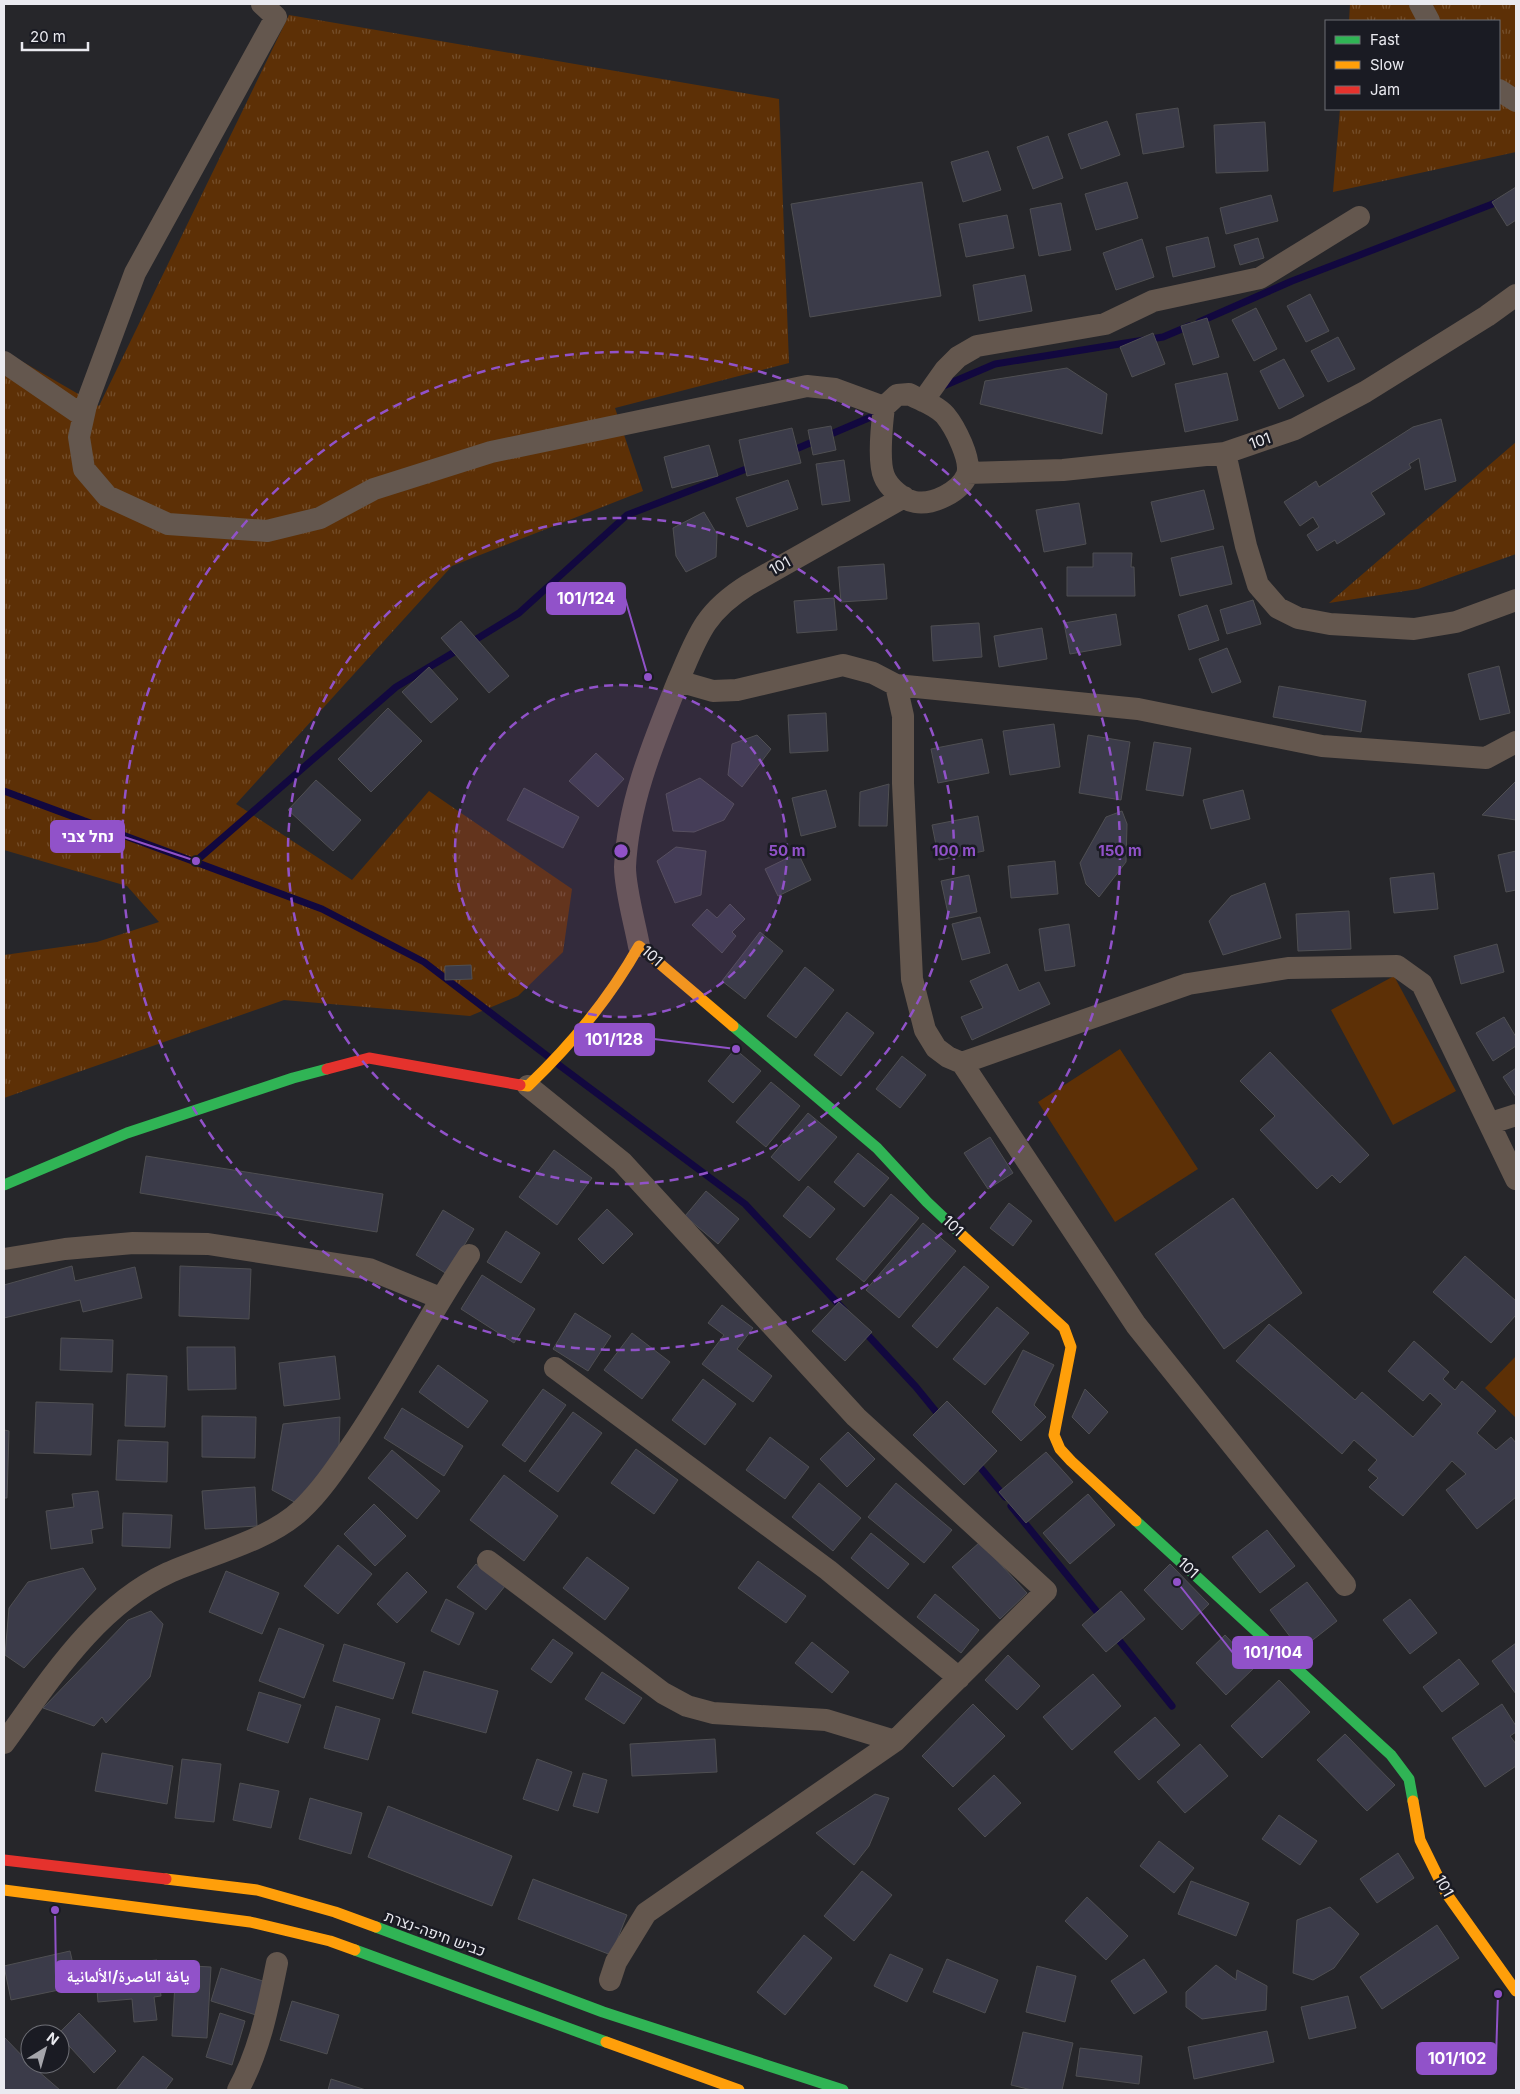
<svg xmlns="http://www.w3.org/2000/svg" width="1520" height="2094" viewBox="0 0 1520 2094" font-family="Inter,'Noto Naskh Arabic',Heebo,sans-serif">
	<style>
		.grass { fill: url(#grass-tufts) }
		.garden { fill: #5d3006 }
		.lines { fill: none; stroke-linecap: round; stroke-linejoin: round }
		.stream { stroke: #12083f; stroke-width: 7 }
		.building { fill: #3b3b49; stroke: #4f4f52 }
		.street { stroke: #64574e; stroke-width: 22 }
		.fast { stroke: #30b455; stroke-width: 11 }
		.slow { stroke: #ff9f0a; stroke-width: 11 }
		.jam { stroke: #e5322d; stroke-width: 11 }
		.ring { fill: none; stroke: #9152c9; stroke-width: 2.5; stroke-dasharray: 9 6 }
		.labels { text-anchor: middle; stroke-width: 5; stroke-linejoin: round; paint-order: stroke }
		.street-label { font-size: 15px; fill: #eaeaf0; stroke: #1a1b23 }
		.centre { fill: #9152c9; stroke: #1a1b23; stroke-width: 2.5 }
		.ring-label { font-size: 15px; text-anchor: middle; font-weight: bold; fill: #9152c9; stroke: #1a1b23; stroke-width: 5; stroke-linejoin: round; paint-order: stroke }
		.leader { fill: none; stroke: #9152c9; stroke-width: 2 }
		.callout-dot { fill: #9152c9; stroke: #1a1b23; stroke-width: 2 }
		.callout { fill: #9152c9; stroke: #9152c9; stroke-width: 2 }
		.callout-label { font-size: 16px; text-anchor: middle; font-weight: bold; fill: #fff }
	</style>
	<defs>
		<pattern id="grass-tufts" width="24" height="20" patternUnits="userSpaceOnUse" patternTransform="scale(1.25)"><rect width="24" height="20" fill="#5d3006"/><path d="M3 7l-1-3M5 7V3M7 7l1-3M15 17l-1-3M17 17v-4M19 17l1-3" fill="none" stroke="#744e2b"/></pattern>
	</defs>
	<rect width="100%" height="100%" fill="#26262a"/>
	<path class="grass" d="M1350,4H1516V152L1333,192L1340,109H1499V21H1349Z
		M289,15L779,99L789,363L615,408L643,491L452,566L236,804L352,880L429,791L572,889L563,952L518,996L470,1016L284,1000L4,1098V955L97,942L159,922L127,886L4,850V351L99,406Z
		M1516,442V554L1418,589L1329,603Z"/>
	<path class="garden" d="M1394,976L1456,1091L1393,1125L1331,1010Z
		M1120,1049L1198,1169L1115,1222L1038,1102Z
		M1516,1356V1418L1485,1388Z"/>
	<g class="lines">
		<path class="stream" d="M1199,322L1292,281L1516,195
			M941,387L995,364L1163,337L1189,326
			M789,452L878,414
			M470,643L519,613L627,515L754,466
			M4,791L322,909L424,962L550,1058
			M196,861L396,687L461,648
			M559,1065L745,1204L844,1310
			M863,1330L916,1387L942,1419
			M975,1461L1005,1497
			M1011,1506L1102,1618
			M1114,1634L1172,1706"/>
	</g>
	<path class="building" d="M1178,108L1184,147L1143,154L1136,114Z
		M1107,121L1120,155L1081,169L1068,134Z
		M1265,122L1268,171L1216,173L1214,125Z
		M1048,136L1063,178L1033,189L1017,147Z
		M988,151L1001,190L963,202L951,162Z
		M922,182L941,296L810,317L791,204Z
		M1127,182L1138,218L1096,230L1085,194Z
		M1516,187V220L1507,226L1492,202Z
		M1271,195L1278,221L1226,234L1220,208Z
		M1061,203L1071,250L1039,256L1030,209Z
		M1007,215L1014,248L966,257L959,224Z
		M1208,237L1215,267L1173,277L1166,247Z
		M1258,238L1264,258L1240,265L1234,245Z
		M1142,239L1154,277L1116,290L1103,253Z
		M1025,275L1032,311L979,321L973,285Z
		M1310,294L1329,331L1306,342L1287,306Z
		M1256,308L1277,349L1254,361L1232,320Z
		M1207,318L1219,357L1193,365L1181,326Z
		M1153,333L1165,364L1132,377L1120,347Z
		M1338,337L1355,369L1328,382L1311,351Z
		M1284,359L1304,396L1279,409L1260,371Z
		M1067,368L1107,394L1102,434L980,404L985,381Z
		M1227,373L1238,420L1185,432L1175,384Z
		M1441,419L1456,481L1425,490L1419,458L1409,464L1411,468L1371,493L1385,514L1337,544L1335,540L1317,551L1307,535L1319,527L1313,517L1300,526L1284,502L1316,481L1319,487L1413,427Z
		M831,426L836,450L813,455L808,430Z
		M792,428L801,463L747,476L739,440Z
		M709,445L718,476L672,488L664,457Z
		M844,460L850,501L822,505L816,464Z
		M788,480L798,509L747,527L736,498Z
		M1204,490L1214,529L1161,542L1151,502Z
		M1079,503L1086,544L1044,552L1036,510Z
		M704,512L717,534L716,557L686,572L676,556L673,528Z
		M1223,546L1232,584L1180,596L1171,558Z
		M1093,553H1132L1131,567H1134L1135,596H1067V567H1093Z
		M884,564L887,599L841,602L838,567Z
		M834,598L837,630L797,633L794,601Z
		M1253,600L1261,624L1227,634L1220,610Z
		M1207,605L1219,640L1189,650L1178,615Z
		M1116,614L1121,645L1070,654L1064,623Z
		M461,621L509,676L489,693L441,638Z
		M979,623L982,657L933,661L931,626Z
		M1042,628L1047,659L999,667L994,636Z
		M1227,648L1241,682L1212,693L1199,659Z
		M1499,666L1510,713L1480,720L1468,674Z
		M429,667L458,699L431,723L402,692Z
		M1279,686L1366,701L1361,732L1273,717Z
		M388,708L422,741L371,792L338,759Z
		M826,713L828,751L790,753L788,715Z
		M1054,724L1060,767L1010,775L1003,731Z
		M757,735L771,749L742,787L728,775L732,744Z
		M1088,735L1130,742L1121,800L1079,793Z
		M982,739L989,773L938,783L931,749Z
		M1154,742L1191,748L1183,796L1146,790Z
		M596,753L624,779L598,807L569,781Z
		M700,778L734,804L724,820L694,832L673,831L666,794Z
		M316,780L361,820L333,851L288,810Z
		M1516,781V820L1482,815Z
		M889,784L887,826H859L860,792Z
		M524,788L579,817L563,848L507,820Z
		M826,790L836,827L801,836L792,798Z
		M1243,790L1250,819L1211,829L1203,800Z
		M1122,811L1127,824L1126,862L1099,897L1086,884L1080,863L1106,817Z
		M978,816L984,851L939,860L932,825Z
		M676,847L706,851L701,895L675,903L657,861Z
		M1516,851V890L1506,892L1498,855Z
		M798,853L811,880L778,896L765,869Z
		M1055,861L1058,894L1011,898L1008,866Z
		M1434,873L1438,909L1394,913L1390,878Z
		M969,875L977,912L949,918L941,881Z
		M1265,883L1281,938L1223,955L1209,921L1231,896Z
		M730,904L745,919L732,932L736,936L722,953L692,925L707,909L717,918Z
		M1349,911L1351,949L1298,951L1296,914Z
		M980,917L990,953L962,960L952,924Z
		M1069,924L1075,966L1045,971L1039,929Z
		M760,932L783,951L745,999L722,981Z
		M1497,944L1504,972L1461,984L1454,956Z
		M1007,964L1019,991L1039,982L1050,1004L972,1040L961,1017L983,1008L970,981Z
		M471,965L472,979L445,980V966Z
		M805,967L834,990L796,1038L767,1016Z
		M847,1012L874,1033L841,1076L814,1055Z
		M1504,1017L1516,1037V1046L1493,1061L1476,1033Z
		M735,1049L761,1071L733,1103L708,1081Z
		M1270,1052L1369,1155L1340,1183L1332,1175L1317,1189L1260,1130L1275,1116L1240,1081Z
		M902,1056L926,1075L900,1108L876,1089Z
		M1516,1068V1097L1503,1077Z
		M771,1082L800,1106L766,1147L736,1122Z
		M808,1113L837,1137L799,1181L771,1157Z
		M990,1137L1013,1173L988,1189L964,1153Z
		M554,1150L592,1178L557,1225L519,1197Z
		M858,1153L889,1178L864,1207L834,1182Z
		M146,1156L383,1194L377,1232L140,1193Z
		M808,1186L835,1209L810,1238L783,1216Z
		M706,1191L739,1219L718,1244L685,1216Z
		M891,1194L919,1218L864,1282L836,1259Z
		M1233,1198L1302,1293L1224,1349L1155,1254Z
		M1009,1203L1032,1221L1013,1246L990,1228Z
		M607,1209L633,1234L603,1264L578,1239Z
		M443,1210L474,1229L447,1274L416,1255Z
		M923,1223L956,1251L899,1318L866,1290Z
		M506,1231L540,1253L521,1283L487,1262Z
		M1465,1256L1516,1301V1315L1491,1343L1433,1292Z
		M72,1266L75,1281L135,1267L142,1298L83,1312L80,1300L4,1318V1285Z
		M180,1266L251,1269L249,1319L179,1316Z
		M964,1266L989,1287L937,1348L912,1326Z
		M482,1275L535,1309L514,1343L461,1309Z
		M839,1302L872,1332L845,1361L812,1331Z
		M722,1305L753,1328L737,1349L772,1376L753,1402L702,1364L724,1335L708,1323Z
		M997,1307L1029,1333L985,1385L953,1359Z
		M575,1313L611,1336L588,1371L553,1349Z
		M1269,1324L1355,1400L1362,1392L1413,1437L1442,1404L1430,1393L1423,1401L1388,1371L1414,1341L1449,1372L1443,1379L1455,1390L1462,1381L1496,1411L1477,1433L1496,1450L1511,1437L1516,1443V1497L1477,1529L1446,1490L1466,1474L1452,1461L1403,1516L1369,1487L1378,1478L1368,1470L1377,1460L1354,1440L1342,1454L1236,1361Z
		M632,1333L670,1362L642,1399L604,1370Z
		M61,1338L113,1340L112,1372L60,1370Z
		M187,1347H235L236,1389L188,1390Z
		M1023,1350L1054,1365L1034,1405L1046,1417L1021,1441L992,1412Z
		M335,1356L340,1399L284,1406L279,1363Z
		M438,1365L488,1401L468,1428L419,1392Z
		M127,1374L167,1376L165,1427L125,1426Z
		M703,1379L736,1404L705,1445L672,1420Z
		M543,1389L566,1405L525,1462L502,1445Z
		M1085,1389L1108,1412L1089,1434L1072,1417Z
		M947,1401L997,1451L964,1485L913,1435Z
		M36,1402L93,1404L91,1455L34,1453Z
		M402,1408L463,1446L444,1476L384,1438Z
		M573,1412L602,1433L558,1492L529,1471Z
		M202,1416L256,1417L255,1458L202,1457Z
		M340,1417L339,1447L300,1505L272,1490L283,1424Z
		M4,1430L9,1431L7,1498H4Z
		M848,1432L875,1459L847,1487L820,1459Z
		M770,1437L809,1467L785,1499L746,1470Z
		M118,1440L168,1442L167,1482L116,1480Z
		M636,1449L678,1480L654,1514L611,1483Z
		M392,1450L440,1491L417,1519L368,1478Z
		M1046,1452L1073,1482L1026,1523L999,1492Z
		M504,1475L558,1516L524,1561L470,1520Z
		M819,1483L861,1518L833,1551L792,1517Z
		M896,1483L952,1530L924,1563L868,1517Z
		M255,1487L257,1526L205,1529L202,1491Z
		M98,1491L103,1528L91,1530L93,1543L51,1549L46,1511L74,1507L72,1494Z
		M1088,1494L1115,1525L1070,1564L1043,1533Z
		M374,1504L406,1536L375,1566L344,1534Z
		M123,1513L172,1515L170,1548L122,1546Z
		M1267,1530L1295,1566L1260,1593L1232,1557Z
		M871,1533L909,1564L888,1589L851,1558Z
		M980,1542L1027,1593L1000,1619L952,1567Z
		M338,1545L372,1574L338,1614L304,1586Z
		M587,1557L629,1588L605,1620L563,1588Z
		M758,1561L806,1596L786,1623L738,1588Z
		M476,1564L505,1586L486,1610L457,1587Z
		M1170,1564L1209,1604L1182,1630L1144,1590Z
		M83,1568L96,1589L24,1668L5,1655L9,1608L28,1582Z
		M226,1571L279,1593L262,1634L209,1612Z
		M407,1572L427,1592L397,1623L377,1604Z
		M1307,1582L1337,1621L1300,1650L1270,1610Z
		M1121,1591L1145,1619L1106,1652L1082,1625Z
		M935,1594L979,1630L961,1653L917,1617Z
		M446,1599L474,1613L459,1645L431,1631Z
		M1410,1599L1437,1633L1410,1654L1383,1620Z
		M151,1611L163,1624L150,1677L106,1723L102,1717L94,1726L43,1708L128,1620Z
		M279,1628L324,1645L304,1698L259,1681Z
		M1225,1635L1255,1667L1226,1695L1196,1663Z
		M553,1639L573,1653L551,1683L531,1669Z
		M812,1642L849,1672L832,1693L795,1663Z
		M1516,1643V1694L1492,1661Z
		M344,1644L405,1663L393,1699L333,1681Z
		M1008,1655L1040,1686L1017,1710L985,1680Z
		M1459,1659L1479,1684L1442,1712L1423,1687Z
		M424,1671L498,1691L486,1733L412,1713Z
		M602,1672L642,1698L624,1724L585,1699Z
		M1093,1674L1121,1706L1072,1750L1043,1717Z
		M1279,1680L1310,1712L1262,1758L1231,1726Z
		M259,1692L301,1705L288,1743L247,1730Z
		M973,1704L1005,1736L953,1787L922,1756Z
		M1502,1704L1516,1726V1732L1510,1736L1516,1744V1766L1485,1787L1452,1738Z
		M336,1706L380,1719L368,1760L324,1748Z
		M1155,1717L1180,1745L1139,1780L1114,1752Z
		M1345,1734L1395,1785L1367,1811L1317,1760Z
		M715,1739L717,1772L632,1776L630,1744Z
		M1200,1744L1228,1776L1185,1813L1157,1782Z
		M102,1753L173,1766L167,1804L95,1791Z
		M182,1759L221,1764L214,1822L175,1818Z
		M537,1759L572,1772L558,1811L523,1799Z
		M583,1773L607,1780L598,1813L573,1806Z
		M994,1775L1021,1803L985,1837L958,1809Z
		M240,1783L279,1791L271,1828L233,1820Z
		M875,1794L889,1798L869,1846L854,1865L816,1833Z
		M310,1798L362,1813L351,1854L299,1839Z
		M388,1806L512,1856L492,1906L368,1857Z
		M1279,1815L1317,1841L1300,1865L1262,1839Z
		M1159,1841L1194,1868L1174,1893L1140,1866Z
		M1398,1853L1414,1878L1377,1903L1360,1879Z
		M862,1871L892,1895L854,1941L824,1916Z
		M533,1879L627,1915L611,1955L518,1919Z
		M1191,1881L1249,1903L1236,1936L1178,1914Z
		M1087,1897L1128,1936L1106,1960L1065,1921Z
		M1330,1907L1359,1934L1334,1968L1313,1980L1293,1973L1297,1920Z
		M1437,1925L1459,1958L1382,2009L1360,1977Z
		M804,1935L832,1958L785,2015L757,1992Z
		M70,1951L78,1986L11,2000L4,1966Z
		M890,1954L923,1969L907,2002L874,1986Z
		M947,1959L998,1980L985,2013L933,1992Z
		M1144,1959L1167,1992L1134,2014L1111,1981Z
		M157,1960L161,1996L154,1997L157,2020L134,2022L132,1999L98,2002L95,1966Z
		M176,1965L211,1967L207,2038L172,2036Z
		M1216,1965L1236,1980L1237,1970L1267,1986L1266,2010L1202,2019L1186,2007V1992Z
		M1037,1966L1076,1976L1065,2022L1026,2012Z
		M221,1968L266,1982L256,2015L211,2001Z
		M1348,1996L1356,2028L1309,2039L1301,2007Z
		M292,2001L339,2015L327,2054L280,2040Z
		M79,2013L116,2051L94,2073L58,2034Z
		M220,2013L245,2021L232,2065L206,2057Z
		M1267,2031L1274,2062L1194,2079L1188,2047Z
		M1023,2032L1073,2043L1062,2090H1032L1011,2085Z
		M4,2037L30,2064L60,2090H4Z
		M1080,2048L1142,2056L1139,2084L1076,2076Z
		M143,2056L173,2079L165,2090H116Z
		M331,2079L366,2090H328Z"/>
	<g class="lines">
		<path class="street" d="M262,4L276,17L135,273L86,405L79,437L84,469L107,496L168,524L267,531L320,518L374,489L491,452L807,386L835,389L884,407
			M1420,4L1429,21
			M1499,90L1516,101
			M4,362L83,416
			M909,394C920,400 936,405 945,415C955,427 972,460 967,475C960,492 933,505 915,502C903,500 888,487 884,476C878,462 882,423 884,407L897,395Z
			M923,401L945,370L958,357L977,346L1105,324L1153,301L1260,278L1359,217
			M1225,453L1246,546L1258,585L1278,608L1298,618L1330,624L1414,629L1456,622L1516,600
			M968,473L1063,470L1225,453L1295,429L1365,392L1487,316L1516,295
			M678,681L713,691L737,690L843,665L873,673L896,685L903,716V783L912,979L925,1030L936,1048L948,1057L962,1063L1136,1325L1345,1585
			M896,685L1138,709L1322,746L1486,758L1516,742
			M639,946C635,924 625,889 625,867C628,802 654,741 678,681C687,661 694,641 706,623C717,607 732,595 748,585L904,497
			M962,1063L1188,984L1288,968L1397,966L1422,984L1516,1179
			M528,1086L622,1162L856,1417L1046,1591L895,1741L646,1913L616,1962L610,1980
			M1491,1123L1516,1115
			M4,1259L65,1249L133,1243L208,1244L369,1269L440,1298
			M555,1368L828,1570L959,1678
			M488,1561L663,1693L687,1706L713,1713L826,1720L895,1741
			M4,1743C50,1680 95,1607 168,1573C208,1555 268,1541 301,1510C320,1492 335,1470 350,1448C393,1386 427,1318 469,1255
			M238,2090C260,2050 268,2007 277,1963"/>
		<path class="fast" d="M733,1026L877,1148L927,1202L963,1236
			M4,1185L127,1133L293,1078L327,1069
			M1136,1521L1391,1755L1409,1779L1413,1801
			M376,1927L603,2012L843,2090
			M355,1950L606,2042"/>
		<path class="slow" d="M520,1085L528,1086C572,1044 609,999 639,946L733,1026
			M963,1236L1064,1328L1071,1347L1054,1435L1060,1449L1071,1461L1136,1521
			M1413,1801L1420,1840L1446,1893L1516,1991
			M166,1879L257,1890L335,1912L376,1927
			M4,1890L250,1922L330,1941L355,1950
			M606,2042L739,2090"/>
		<path class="jam" d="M327,1069L369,1058L520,1085
			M4,1860L166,1879"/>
	</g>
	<circle cx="621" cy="851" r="166" fill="#9152c9" fill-opacity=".12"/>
	<g class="ring">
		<circle cx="621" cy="851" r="166"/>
		<circle cx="621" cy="851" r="333"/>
		<circle cx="621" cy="851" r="499"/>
	</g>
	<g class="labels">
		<g class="street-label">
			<text transform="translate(1260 441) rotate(-19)" y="5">101</text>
			<text transform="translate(780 566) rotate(-29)" y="5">101</text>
			<text transform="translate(652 956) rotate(42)" y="5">101</text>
			<text transform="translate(953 1226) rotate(43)" y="5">101</text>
			<text transform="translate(1188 1568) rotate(43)" y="5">101</text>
			<text transform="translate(1444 1886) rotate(61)" y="5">101</text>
			<text transform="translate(435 1934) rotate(20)" y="5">כביש חיפה-נצרת</text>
		</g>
	</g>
	<circle cx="621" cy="851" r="8" class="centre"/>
	<g class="ring-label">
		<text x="787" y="856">50 m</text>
		<text x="954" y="856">100 m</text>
		<text x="1120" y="856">150 m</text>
	</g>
	<path class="leader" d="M648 677L625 598M196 861L124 837M736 1049L654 1039M1177 1582L1233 1653M55 1910L56 1977M1498 1994L1496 2059"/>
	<g class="callout-dot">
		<circle cx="648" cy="677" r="5"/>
		<circle cx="196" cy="861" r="5"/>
		<circle cx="736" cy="1049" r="5"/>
		<circle cx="1177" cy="1582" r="5"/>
		<circle cx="55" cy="1910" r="5"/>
		<circle cx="1498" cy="1994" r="5"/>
	</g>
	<g class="callout">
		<rect x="547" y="583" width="78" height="31" rx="5"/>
		<rect x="51" y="821" width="73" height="31" rx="5"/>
		<rect x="575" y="1024" width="79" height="31" rx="5"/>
		<rect x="1233" y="1637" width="79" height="31" rx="5"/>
		<rect x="56" y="1961" width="143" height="31" rx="5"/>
		<rect x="1417" y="2043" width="79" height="31" rx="5"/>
	</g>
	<g class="callout-label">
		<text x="586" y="604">101/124</text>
		<text x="88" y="842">נחל צבי</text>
		<text x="614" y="1045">101/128</text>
		<text x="1273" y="1658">101/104</text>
		<text x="128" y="1982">يافة الناصرة/الألمانية</text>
		<text x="1457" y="2064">101/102</text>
	</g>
	<rect width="1520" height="2094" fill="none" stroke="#eaeaf0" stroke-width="10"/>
	<rect x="1325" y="20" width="175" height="90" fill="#1a1b23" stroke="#6d6e75"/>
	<rect x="1335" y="36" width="25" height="8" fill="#30b455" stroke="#6d6e75"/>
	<text x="1370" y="45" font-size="15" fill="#eaeaf0">Fast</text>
	<rect x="1335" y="61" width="25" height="8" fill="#ff9f0a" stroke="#6d6e75"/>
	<text x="1370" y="70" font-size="15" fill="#eaeaf0">Slow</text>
	<rect x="1335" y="86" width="25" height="8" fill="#e5322d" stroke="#6d6e75"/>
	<text x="1370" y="95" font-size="15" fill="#eaeaf0">Jam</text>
	<g transform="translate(45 2049) rotate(37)"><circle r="24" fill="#1a1b23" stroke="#6d6e75"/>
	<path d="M0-4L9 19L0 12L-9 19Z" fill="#a5a5ab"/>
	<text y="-8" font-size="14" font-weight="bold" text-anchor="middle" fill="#eaeaf0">N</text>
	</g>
	<path d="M22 42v8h66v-8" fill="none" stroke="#eaeaf0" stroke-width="2.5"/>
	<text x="30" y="42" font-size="15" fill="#eaeaf0" stroke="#1a1b23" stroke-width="4" paint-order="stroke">20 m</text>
</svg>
